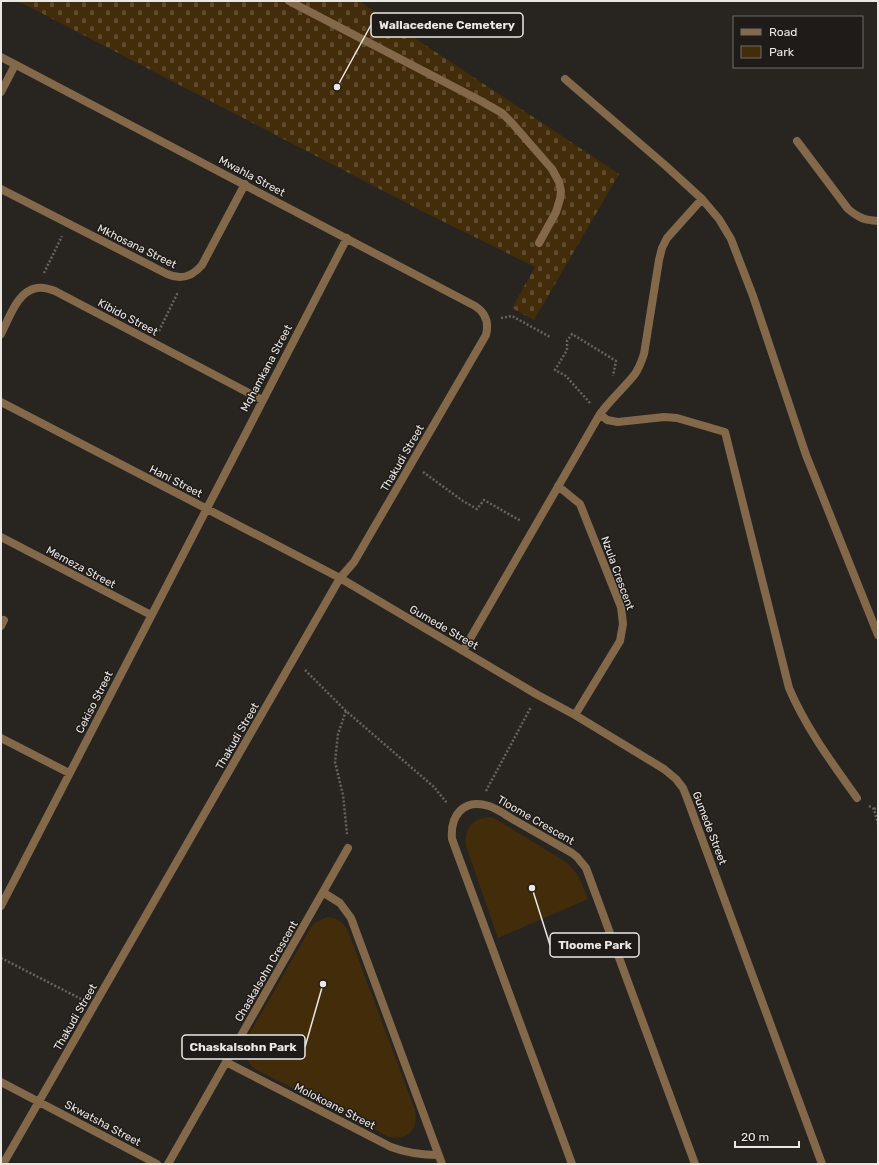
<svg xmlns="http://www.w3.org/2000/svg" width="879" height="1165" viewBox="0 0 879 1165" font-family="Rubik,sans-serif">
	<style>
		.green { fill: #432c09 }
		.cemetery { fill: url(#cemetery-stones) }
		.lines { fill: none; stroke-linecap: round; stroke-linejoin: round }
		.path { stroke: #676460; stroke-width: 2.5; stroke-dasharray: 2 2; stroke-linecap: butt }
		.lane { stroke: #83694a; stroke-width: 8 }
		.street { stroke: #83694a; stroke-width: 8 }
		.labels { text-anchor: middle; stroke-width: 3; stroke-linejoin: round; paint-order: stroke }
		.street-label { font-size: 11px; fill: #eae7e5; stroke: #1e1b18 }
		.leader { fill: none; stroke: #eae7e5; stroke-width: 1.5 }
		.callout-dot { fill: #eae7e5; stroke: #1e1b18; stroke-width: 1.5 }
		.callout { fill: #1e1b18; stroke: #eae7e5; stroke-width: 1.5 }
		.callout-label { font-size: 12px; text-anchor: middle; font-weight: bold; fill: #eae7e5 }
	</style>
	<defs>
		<pattern id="cemetery-stones" width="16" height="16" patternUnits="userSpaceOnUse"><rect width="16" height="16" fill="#432c09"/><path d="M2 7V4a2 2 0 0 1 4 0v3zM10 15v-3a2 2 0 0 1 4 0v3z" fill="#5e4b2d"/></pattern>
	</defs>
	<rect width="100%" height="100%" fill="#282521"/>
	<path class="green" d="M487,817L494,818L564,861C579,872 581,882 588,899L498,938L466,846C464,830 471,820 487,817Z
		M327,917C338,918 343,922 348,931L415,1110C419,1129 408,1140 389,1137L255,1069C245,1060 242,1051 247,1038L311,927L316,922Z"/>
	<path class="cemetery" d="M18,1H359L619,174L534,320L512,308L535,267L424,212Z"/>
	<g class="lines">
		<path class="path" d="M44,273L62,236
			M501,318L512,316L550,337
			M159,331L178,292
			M590,403L566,376L555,370L567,350V341L572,334L616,361L613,376
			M423,472L463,501L477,509L484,500L521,521
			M305,670L346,711L434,787L447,803
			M346,711L338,734L335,762L343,795L347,834
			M486,791L531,707
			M869,806L874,809L878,824
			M874,809L878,807
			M1,958L81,999"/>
		<path class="lane" d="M289,1L481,101L502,113L512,123L552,169L559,182L561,191L560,199L556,212L539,243"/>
		<path class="street" d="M1,57L475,306C486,313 489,323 486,335L354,562L340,578L3,1164
			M565,79L666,166L702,199L719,219L731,239L753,296L806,455L878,635
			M1,92L15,65
			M797,141L848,209C859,218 864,220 878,221
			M1,189L167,274C181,280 192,277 202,265L245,184
			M1,334C9,319 17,291 37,288C42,287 50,289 55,291L262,400
			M1,402L340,578L536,694L575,715L664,769L676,779L683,788L687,798L822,1164
			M600,414L607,420L618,422L664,417L677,418L725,432L789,688C806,728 832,763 857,798
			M558,486L580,504L621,607L623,624L620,641L575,715
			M1,537L151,615
			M1,626L4,620
			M463,651L600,414C610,400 624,388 635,374C639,368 642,360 644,354L659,260L662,248L667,238L702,199
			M1,738L69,773
			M324,893L340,903L351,918L442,1164
			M1,906L347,238
			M226,1062L391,1147C407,1153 421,1155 438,1155
			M1,1082L157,1164
			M168,1164L348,848
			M572,1164L452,839C450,816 463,798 489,806C498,809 507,816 516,821C535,832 553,842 572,853L577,857L586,868L695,1164"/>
	</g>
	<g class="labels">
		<g class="street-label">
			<text transform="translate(252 176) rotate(28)" y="4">Mwahla Street</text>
			<text transform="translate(137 246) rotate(26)" y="4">Mkhosana Street</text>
			<text transform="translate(128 317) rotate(28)" y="4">Kibido Street</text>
			<text transform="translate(266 368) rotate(-62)" y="4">Mqhamkana Street</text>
			<text transform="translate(402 458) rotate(-60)" y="4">Thakudi Street</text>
			<text transform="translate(176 481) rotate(27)" y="4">Hani Street</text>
			<text transform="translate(81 567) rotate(28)" y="4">Memeza Street</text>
			<text transform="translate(618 573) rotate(70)" y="4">Nzula Crescent</text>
			<text transform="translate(444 627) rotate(30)" y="4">Gumede Street</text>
			<text transform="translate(94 702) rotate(-63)" y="4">Cekiso Street</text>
			<text transform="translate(237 736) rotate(-60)" y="4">Thakudi Street</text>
			<text transform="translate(536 820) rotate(30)" y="4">Tloome Crescent</text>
			<text transform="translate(710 828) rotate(69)" y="4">Gumede Street</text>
			<text transform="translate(266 971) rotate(-60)" y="4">Chaskalsohn Crescent</text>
			<text transform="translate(75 1017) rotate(-60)" y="4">Thakudi Street</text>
			<text transform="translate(335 1106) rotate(27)" y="4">Molokoane Street</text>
			<text transform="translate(103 1123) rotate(28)" y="4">Skwatsha Street</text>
		</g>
	</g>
	<path class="leader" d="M337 87L371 25M532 888L550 945M323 984L305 1047"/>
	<g class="callout-dot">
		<circle cx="337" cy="87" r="4"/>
		<circle cx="532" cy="888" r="4"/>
		<circle cx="323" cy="984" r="4"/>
	</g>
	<g class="callout">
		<rect x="371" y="13" width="152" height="24" rx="4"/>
		<rect x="550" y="933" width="89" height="24" rx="4"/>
		<rect x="182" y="1035" width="123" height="24" rx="4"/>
	</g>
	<g class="callout-label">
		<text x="447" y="29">Wallacedene Cemetery</text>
		<text x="595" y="949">Tloome Park</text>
		<text x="243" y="1051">Chaskalsohn Park</text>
	</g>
	<rect width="879" height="1165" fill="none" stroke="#eae7e5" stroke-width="4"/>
	<rect x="733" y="16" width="130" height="52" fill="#1e1b18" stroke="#706d6a"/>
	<rect x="741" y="29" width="20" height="6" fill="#83694a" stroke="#706d6a"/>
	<text x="769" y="36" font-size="12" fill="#eae7e5">Road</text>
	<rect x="741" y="46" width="20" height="12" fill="#432c09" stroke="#706d6a"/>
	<text x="769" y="56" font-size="12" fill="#eae7e5">Park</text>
	<path d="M735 1141v6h64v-6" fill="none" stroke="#eae7e5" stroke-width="2"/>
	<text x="741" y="1141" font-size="12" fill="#eae7e5" stroke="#1e1b18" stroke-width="3" paint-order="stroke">20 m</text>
</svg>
